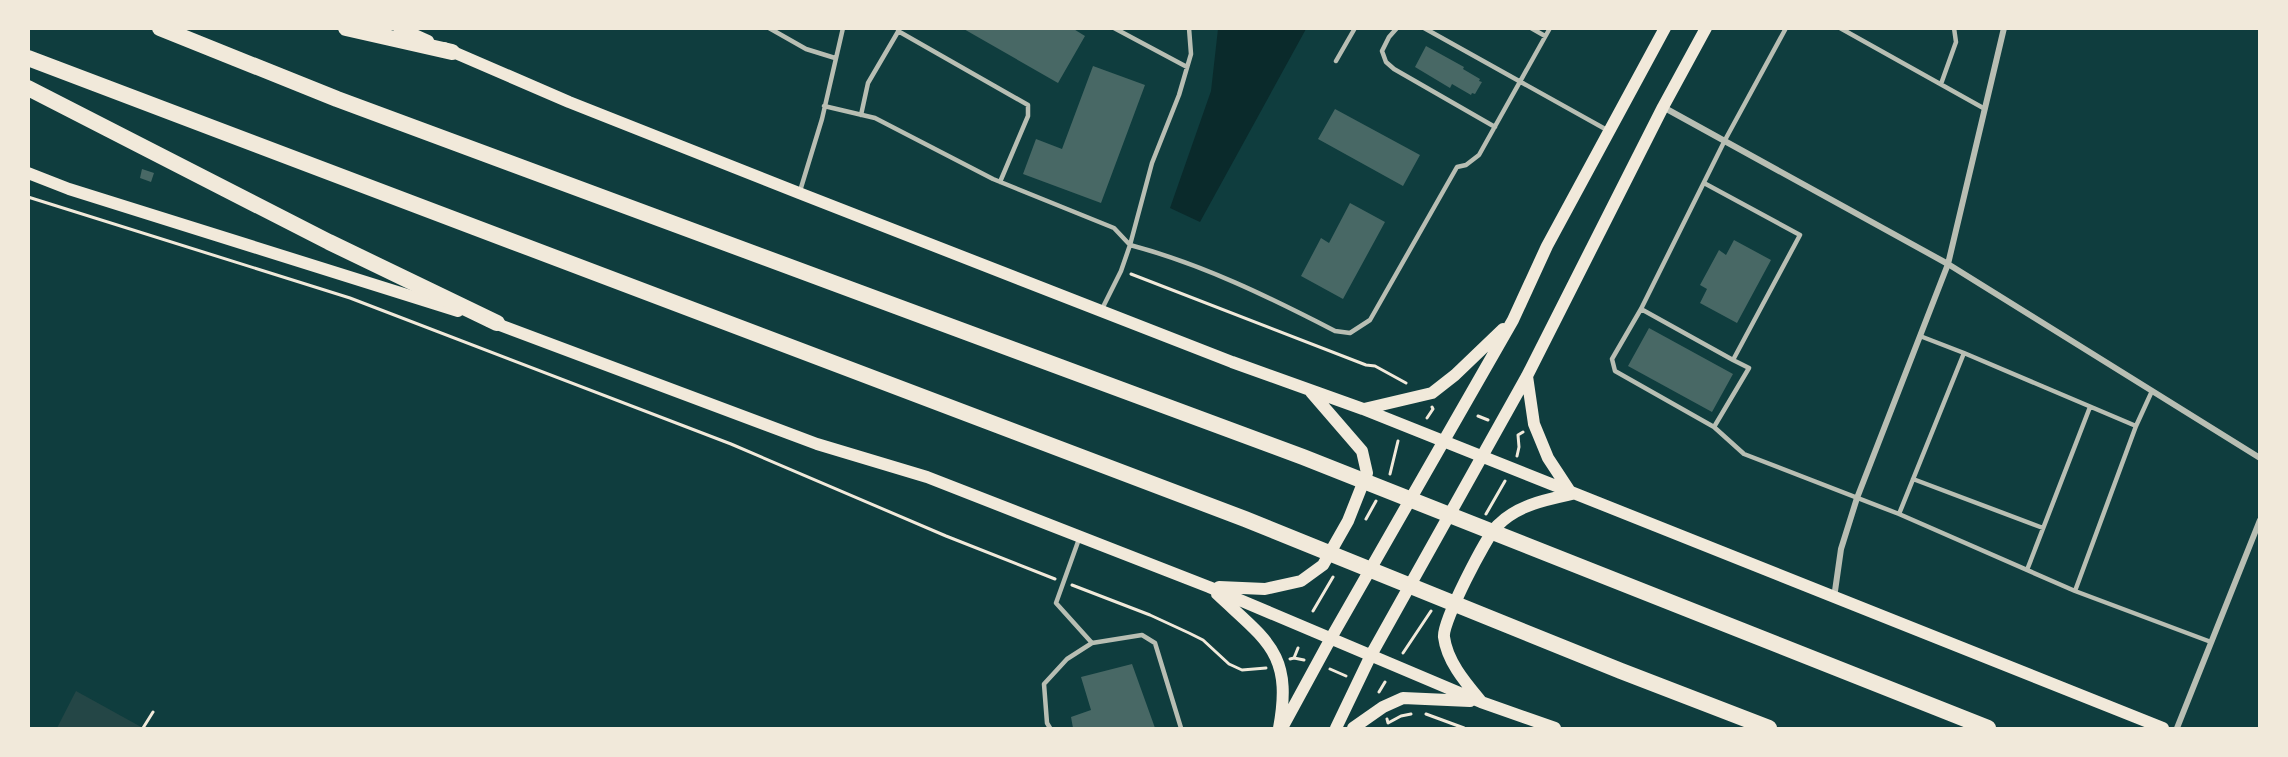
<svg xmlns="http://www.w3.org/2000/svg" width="2288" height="757" viewBox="0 0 2288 757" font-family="'Fira Sans',sans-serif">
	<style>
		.green { fill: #244646 }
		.water { fill: #0a2a2b }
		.building { fill: #486865 }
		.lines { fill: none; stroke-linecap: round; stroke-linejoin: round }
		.path { stroke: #f1e9da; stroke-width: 3 }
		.service { stroke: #b8beb3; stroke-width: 4.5 }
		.minor { stroke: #b8beb3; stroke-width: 6 }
		.secondary { stroke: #f1e9da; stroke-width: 12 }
		.motorway { stroke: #f1e9da; stroke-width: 16 }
	</style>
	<rect width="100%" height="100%" fill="#0f3d3e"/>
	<path class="green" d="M76,691L143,728H57Z"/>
	<path class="water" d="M1218,29H1306L1200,222L1170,208L1211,91Z"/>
	<path class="building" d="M962,28H1072L1085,36L1058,83Z
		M1426,46L1464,67L1463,69L1480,79L1479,81L1482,82L1475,94L1472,93L1471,95L1452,84L1450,88L1415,67Z
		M1093,66L1145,85L1101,203L1023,174L1036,139L1062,149Z
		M1335,109L1420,155L1403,186L1318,139Z
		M142,169L154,173L151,182L140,178Z
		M1350,203L1385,222L1343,299L1301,276L1321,238L1329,243Z
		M1734,240L1771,260L1737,323L1700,303L1707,289L1700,285L1719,250L1726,255Z
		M1649,328L1733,374L1712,412L1628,366Z
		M1132,664L1155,728H1073L1071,717L1091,710L1081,677Z"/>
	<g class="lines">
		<path class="path" d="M28,197L350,298L731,444L946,536L1055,579
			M1131,274L1366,365L1375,366L1406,383
			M1478,416L1488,420
			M1427,418L1433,409L1432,407
			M1517,456L1519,447L1518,435L1523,432
			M1390,474L1398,441
			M1486,514L1505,481
			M1366,519L1376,501
			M1072,585L1150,615L1189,633L1203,640L1229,664L1242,670L1266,668
			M1313,611L1333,577
			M1403,653L1431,611
			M1294,658L1298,648
			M1290,659L1294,658L1304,660
			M1330,669L1346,676
			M1379,692L1385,682
			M1426,714L1464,728
			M1387,719L1388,723L1401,716L1411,714
			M143,728L153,712"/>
		<path class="service" d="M769,28L806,49L835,58
			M1114,28L1187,67
			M1397,28L1389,37L1382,51L1386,62L1394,69L1495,127
			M1424,28L1607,130
			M1531,28L1545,36
			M1840,28L1985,109
			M898,31L1028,105V116L1000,182
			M1336,61L1355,28
			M1941,84L1956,42L1954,28
			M824,106L875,118L993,179L1114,228L1130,245
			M861,115L868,83L899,30
			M800,191L822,119L843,28
			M1130,245L1152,163L1179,95L1191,54L1189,28
			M1641,309L1733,360L1800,235L1704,183
			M1101,311L1121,271L1130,245C1202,264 1269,297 1335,331L1350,333L1370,320L1457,167L1466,165L1479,155L1550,28
			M1964,353L2136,426L2152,391
			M1733,360L1749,368L1714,427L1744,454L1899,514L2075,591L2211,642
			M1714,427L1615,371L1612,359L1641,309L1725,140L1786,28
			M1913,479L2043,528
			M1899,514L1964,353L1920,336
			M1079,539L1056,603L1092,643L1142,635L1155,643L1181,728
			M2027,570L2090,407
			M2075,591L2136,426
			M1050,728L1047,723L1044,684L1067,659L1092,643"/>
		<path class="minor" d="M1663,107L1948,264L2260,458
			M1834,598L1841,549L1857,498L1948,264L2004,28
			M2177,728L2260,520"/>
		<path class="secondary" d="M399,28L428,41
			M444,48L569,102L799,193L1232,362L1363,409L2163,728
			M28,173L69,189L458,311
			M489,321L817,444L927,477L1209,587L1481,702L1555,728
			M1527,376L1534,424L1548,458L1571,493
			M1364,409L1432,393L1455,375L1503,329
			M1219,587L1265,589L1301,581L1323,565L1348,521L1367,473L1362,451L1311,392
			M1217,594C1267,641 1293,653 1279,728
			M1480,700C1465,682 1447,661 1444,637C1442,622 1486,537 1497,526C1517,505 1545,500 1572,494
			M1282,728L1331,638L1513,320L1547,246L1665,28
			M1336,728L1371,655L1527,376L1663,107L1706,28
			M1353,728L1383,707L1403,698L1470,701"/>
		<path class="motorway" d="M160,28L337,99L1303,457L1988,728
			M346,28L452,52
			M28,58L1245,519L1621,671L1769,728
			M28,88L329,242L497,323"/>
	</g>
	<rect width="2288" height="757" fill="none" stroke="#f1e9da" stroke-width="60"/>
</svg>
